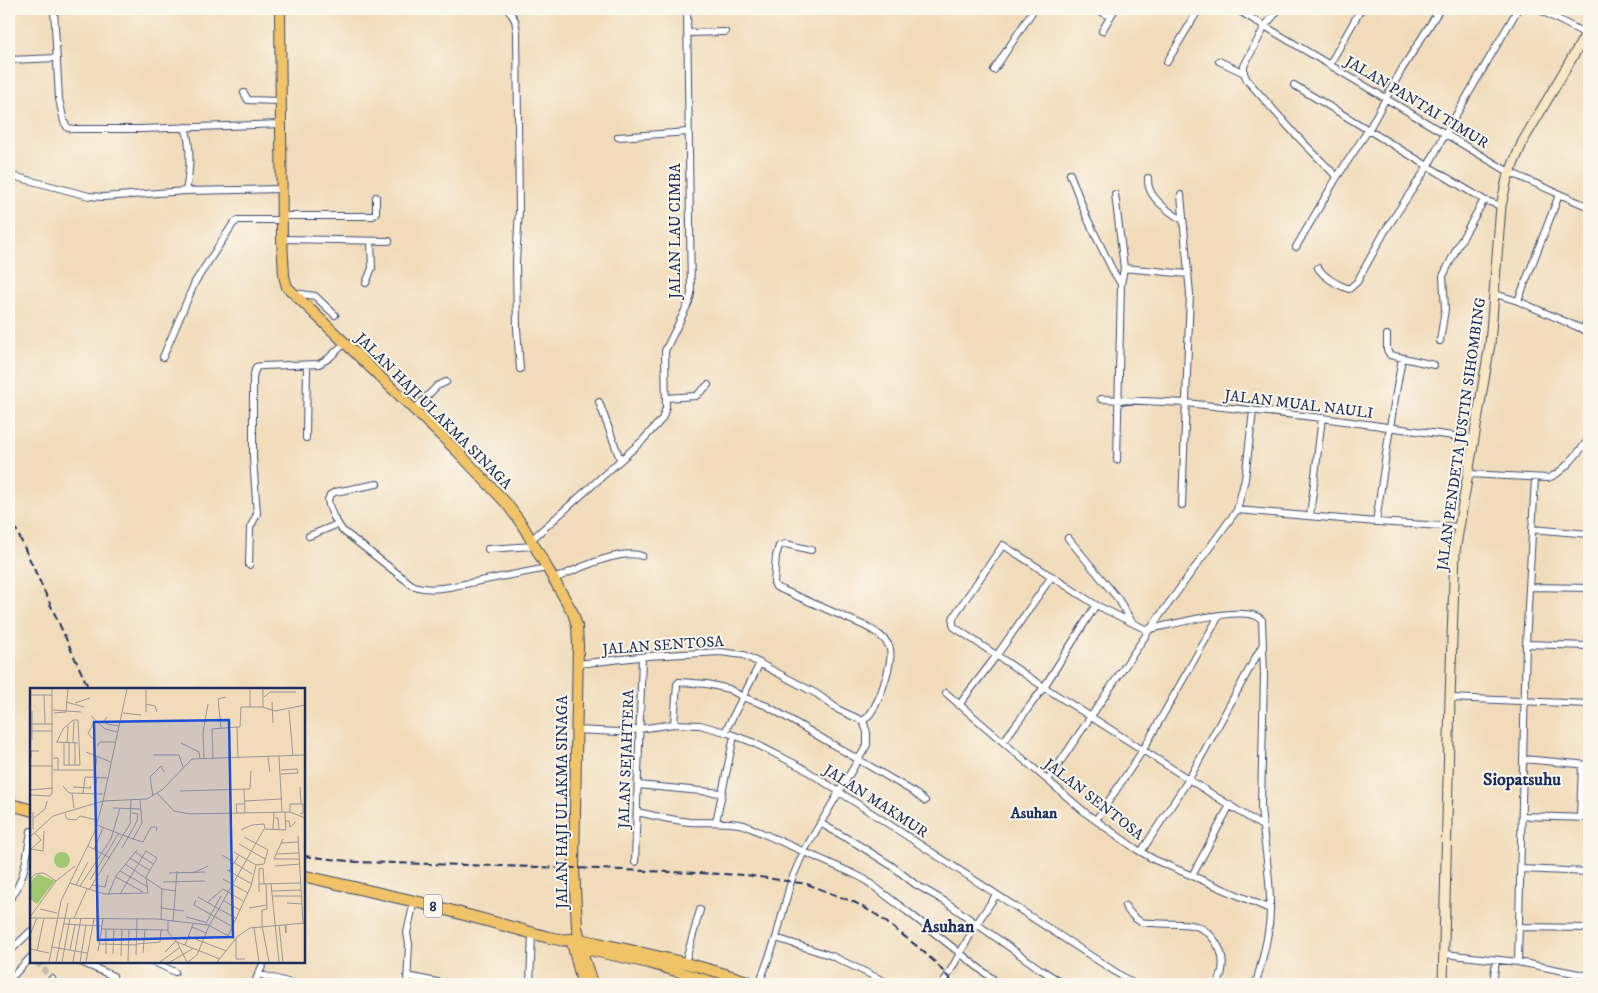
<svg xmlns="http://www.w3.org/2000/svg" width="1598" height="993" viewBox="0 0 1598 993" font-family="'IM FELL DW Pica',serif">
	<style>
		.lines { fill: none; stroke-linecap: round; stroke-linejoin: round }
		.street-tunnel { stroke: #c6b9a8; stroke-width: 6; stroke-dasharray: 6 3; stroke-linecap: butt }
		.street-casing { stroke: #3b496c; stroke-width: 8 }
		.secondary-casing { stroke: #3b496c; stroke-width: 11 }
		.primary-casing { stroke: #3b496c; stroke-width: 12 }
		.highway-casing { stroke: #3b496c; stroke-width: 13 }
		.street { stroke: #fff; stroke-width: 6 }
		.secondary { stroke: #f9e7c3; stroke-width: 9 }
		.primary { stroke: #f1c369; stroke-width: 10 }
		.highway { stroke: #f1c369; stroke-width: 11 }
		.rail { stroke: #1b2f5e; stroke-width: 2; stroke-dasharray: 8 4; stroke-linecap: butt }
		.labels { text-anchor: middle; stroke-width: 4; stroke-linejoin: round; paint-order: stroke }
		.shield { fill: #fbf7ec; stroke: #5e6b89; stroke-width: 1 }
		.shield-label { font-size: 14px; font-weight: bold; fill: #1b2f5e }
		.street-label { font-size: 15px; fill: #1b2f5e; stroke: #fbf7ec }
		.neighbourhood-label { font-size: 16px; font-weight: bold; fill: #1b2f5e; stroke: #fbf7ec }
		.quarter-label { font-size: 18px; font-weight: bold; fill: #1b2f5e; stroke: #fbf7ec }
		.inset-road { fill: none; stroke: #9b9695; stroke-width: 1 }
		.view { fill: #1d4ed8; fill-opacity: 0.15; stroke: #1d4ed8; stroke-width: 2.5 }
		.inset-edge { fill: none; stroke: #1b2f5e; stroke-width: 2.5 }
	</style>
	<rect width="100%" height="100%" fill="#fbf7ec"/>
	<filter id="ink" filterUnits="userSpaceOnUse"><feTurbulence type="fractalNoise" baseFrequency=".02" numOctaves="2"/><feDisplacementMap in="SourceGraphic" scale="10" xChannelSelector="R" yChannelSelector="G"/><feConvolveMatrix kernelMatrix="1 2 1 2 8 2 1 2 1" color-interpolation-filters="sRGB"/></filter>
	<filter id="wash" filterUnits="userSpaceOnUse"><feTurbulence type="fractalNoise" baseFrequency=".0096" numOctaves="4" result="noise"/><feDisplacementMap in="SourceGraphic" scale="20" xChannelSelector="R" yChannelSelector="G"/><feGaussianBlur stdDeviation="1.12" result="paint"/><feColorMatrix in="noise" values="0 0 0 0 0 0 0 0 0 0 0 0 0 0 0 0 0 1.4 0 .05"/><feComposite in="paint" operator="in"/></filter>
	<g filter="url(#wash)">
		<rect width="100%" height="100%" fill="#f1dbba"/>
	</g>
	<g filter="url(#ink)">
		<g class="lines">
			<path class="street-tunnel" d="M37,962L52,979"/>
			<defs>
				<path id="street" d="M54,9L59,99L64,122L68,128L74,129H141L281,124
					M508,9L515,20L517,32L519,210L516,262L517,329L520,369
					M1097,9L1110,17
					M1236,9L1509,172L1589,207
					M1279,9L1265,26L1244,66V73L1247,80L1295,134L1337,177
					M1538,9L1586,34
					M1102,31L1115,9
					M687,33L725,32
					M9,60L57,58
					M1219,61L1244,73
					M1167,62L1199,9
					M1330,64L1361,9
					M994,70L1034,9
					M1294,85L1484,200L1501,206
					M244,93L248,100L280,101
					M185,127C192,148 190,170 186,191
					M618,137L688,132
					M1070,174L1087,218L1113,271L1121,284
					M9,175L89,196L103,197L186,191L281,189
					M1148,178C1148,182 1148,186 1150,190C1154,201 1173,215 1183,220
					M1115,194L1124,268L1121,285L1117,460
					M1181,195L1190,294L1182,505
					M281,216H373L376,212V197
					M282,239L389,241
					M1296,247L1337,177L1369,129L1402,69L1440,9
					M1124,268L1188,274
					M1318,268C1325,278 1338,285 1349,289L1357,282L1385,231L1428,166L1445,134L1518,9
					M366,283L372,268L371,241
					M294,293L315,296L335,315
					M1495,294L1518,301L1589,332
					M1518,301L1559,195
					M1583,330L1589,315
					M1387,335V350L1390,355L1434,365
					M1440,341L1445,309L1443,276L1458,246L1484,200
					M163,357L195,282L233,224L238,220H281
					M666,398L696,396L708,385
					M1101,399L1186,403L1322,418L1475,439
					M599,402L620,459
					M414,410L437,386L446,382
					M306,438L307,365
					M1469,474L1548,478C1563,474 1579,451 1589,439
					M377,484L335,492L330,495L328,500L329,505L333,516L342,530L412,585C424,590 436,589 449,587L547,568
					M1237,510L1376,522L1459,527
					M1310,516L1322,418
					M1376,522L1390,427L1402,358
					M1532,529L1589,534
					M309,536L338,524
					M1068,538L1119,600L1132,622
					M531,540L642,441L662,419L666,408L665,351L689,302L691,294L687,9
					M488,549L534,546
					M811,550L786,544L779,546L776,556L774,583L776,587L865,626C874,631 884,636 889,646C895,657 881,695 875,706C872,712 868,717 863,721
					M249,565L250,528L257,514L253,458V377L256,367L262,366L319,364L329,358L345,343
					M554,579C575,570 620,548 642,556
					M1529,587L1589,588
					M1526,644L1589,646
					M578,664L648,656L720,652L744,655L817,694L839,710L863,721L867,732V745L804,851L791,881L776,938L759,984
					M946,693L1087,814L1136,849L1155,860L1270,909
					M1450,698L1589,704
					M959,705L997,655L1052,576
					M674,724L677,684L679,682L707,684L729,689L743,697L767,706L912,791L925,801
					M576,730L618,732L674,724L700,725L725,732L752,742L801,767L1134,984
					M725,732L760,663
					M1003,742L1044,687L1096,605
					M1523,759L1589,765
					M1048,780L1150,629L1237,510L1245,479L1253,411
					M638,785L722,793
					M637,812C654,816 672,820 690,822C708,823 726,821 744,825L854,874L864,879L908,912L999,984
					M1523,816L1589,818
					M1580,817L1582,765
					M1096,820L1143,750L1219,616
					M716,822L734,736
					M820,823L857,844L892,866L915,884L946,902L1040,969L1064,984
					M1141,852L1189,779L1263,644
					M635,862L642,657
					M1521,869L1589,872
					M1192,876L1230,805
					M9,900C25,882 27,854 31,831
					M1125,906C1129,912 1133,918 1141,922C1145,923 1149,923 1153,923C1180,926 1203,917 1218,946C1225,958 1223,972 1218,984
					M1519,927L1589,928
					M776,938L832,956L890,984
					M9,952L31,931
					M1444,954L1518,962L1589,976
					M81,962L113,976
					M154,962L175,972
					M1518,962L1526,644L1535,478
					M685,963L700,910
					M258,974L295,984
					M407,976L447,984
					M9,980L31,957
					M49,984L52,979
					M254,984L264,962
					M407,984L409,944L407,933L414,901
					M530,984L532,934
					M943,984L977,923L996,895
					M1256,984C1262,959 1270,935 1270,909C1271,874 1263,840 1261,806L1264,675L1262,620C1248,603 1171,625 1150,629H1145L1096,605L1003,545L958,610C954,616 951,620 954,627L1044,687L1262,826
					M1493,984L1496,960"/>
				<path id="secondary" d="M1443,984L1450,698L1455,551L1490,344L1501,206L1507,179L1523,141L1589,29"/>
				<path id="primary" d="M280,9L282,239L284,276L287,287L458,452L507,504L523,526L573,613L577,626L578,646L574,868L577,927L580,939C639,952 699,964 756,984
					M580,948L649,963L720,984"/>
				<path id="highway" d="M9,804L31,810
					M304,876L422,903L547,937L562,940L580,939V948L592,984
					M573,945L583,984"/>
			</defs>
			<use href="#street" class="street-casing"/>
			<use href="#secondary" class="secondary-casing"/>
			<use href="#primary" class="primary-casing"/>
			<use href="#highway" class="highway-casing"/>
			<use href="#street" class="street"/>
			<use href="#secondary" class="secondary"/>
			<use href="#primary" class="primary"/>
			<use href="#highway" class="highway"/>
			<path class="rail" d="M9,514L89,689
				M304,856L357,862L574,868L746,875L807,884L856,903L877,915L918,947L936,963L954,984"/>
		</g>
	</g>
	<g class="labels">
		<rect class="shield" x="424" y="894.5" width="18" height="23" rx="4"/>
		<g class="shield-label">
			<text x="433" y="911">8</text>
		</g>
		<g class="street-label">
			<text transform="translate(1417 102) rotate(31)" y="5">JALAN PANTAI TIMUR</text>
			<text transform="translate(675 231) rotate(-90)" y="5">JALAN LAU CIMBA</text>
			<text transform="translate(1299 404) rotate(7)" y="5">JALAN MUAL NAULI</text>
			<text transform="translate(434 411) rotate(45)" y="5">JALAN HAJI ULAKMA SINAGA</text>
			<text transform="translate(1461 434) rotate(-82)" y="5">JALAN PENDETA JUSTIN SIHOMBING</text>
			<text transform="translate(663 645) rotate(-4)" y="5">JALAN SENTOSA</text>
			<text transform="translate(626 759) rotate(-88)" y="5">JALAN SEJAHTERA</text>
			<text transform="translate(1094 799) rotate(38)" y="5">JALAN SENTOSA</text>
			<text transform="translate(876 801) rotate(33)" y="5">JALAN MAKMUR</text>
			<text transform="translate(562 802) rotate(-90)" y="5">JALAN HAJI ULAKMA SINAGA</text>
		</g>
		<g class="neighbourhood-label">
			<text x="1034" y="818">Asuhan</text>
		</g>
		<g class="quarter-label">
			<text x="1522" y="785">Siopatsuhu</text>
			<text x="948" y="932">Asuhan</text>
		</g>
	</g>
	<g transform="translate(30 688)">
		<rect width="275" height="275" fill="#f1dbba"/>
		<path d="M24 172a8 8 0 1 1 16 0a8 8 0 1 1-16 0ZM8,186L25,193L7,216L0,211V194Z" fill="#a1c670"/>
		<path class="inset-road" d="M116,1V24M233,1V19M0,7H22M14,7L15,36M234,9L240,4H266M36,14L54,19M242,14L243,35M45,15L60,10M116,16L125,18L127,24M220,19V2M23,22L51,24M259,22L263,68M24,25L36,24L38,1M93,25L111,27M61,28L75,41L88,44M77,29L74,33L77,36L89,38M0,36H23M191,40L188,11L196,9M1,43H22M63,51L58,45L64,34M2,52V23M26,54L48,55M27,54L33,41L43,32H48L50,77H34V55M37,54L38,38M43,54L44,33M151,55L169,64L170,71M67,58L70,54H85M56,64L81,74M123,67H149L153,79M249,68L252,124M238,69L240,84M1,70V63H9M23,70H28V82M174,70L173,44L178,16M183,70L182,41L207,39M208,70L207,39H210L211,19H232L245,23L275,17M39,77V54M45,77V54M0,78H23M23,82H64M251,82L267,81L268,85L251,86M64,89L67,69M33,98L39,105L73,106M43,99L61,100L60,98M270,99L271,115M214,101L215,125M0,102L23,100M150,103L220,101L221,83M42,105L44,120M53,105L55,89L77,90M127,105L144,123L160,126L260,124L275,130M65,106L67,89M0,107L20,108L22,105V1M123,108L120,89L131,78L134,84M214,113L252,111M83,120L111,121M3,124V141M260,124V116H273V125L270,126M207,125L206,116H214M35,126L37,131L46,132L50,128L67,132M4,130L15,121L17,113M245,130H248L249,142M256,133H259L260,139L266,134M67,137L103,151L112,135L110,112M243,141L244,124M211,142L222,137L234,136L235,140M268,148L273,235M0,149L23,128L73,113L97,1M103,151L113,154L121,139H127L126,143M253,151L244,171H270M251,155L268,154M209,156L235,171M58,158L80,170M92,160L107,133L108,126L102,125M1,161L13,163L14,143M64,161L73,140M0,162L11,152L5,145M105,164L123,176M204,164L226,177L234,176L238,162L214,149M246,166L269,165M192,167L222,186M100,170L119,182M95,176L132,201L146,203M245,178L270,176M197,182L222,196M90,183L118,199M199,183L209,167M139,185L175,184M163,185L178,178M86,189L113,204M193,191L218,205M0,192L5,186L14,185L26,193M60,192L89,145M133,194L175,193M40,195L74,206L118,205L116,189L127,170L116,163L90,206M229,196L271,195M236,196L237,221L232,222V238L239,274M241,196L249,274M46,197L58,174M62,197L75,199L78,187M50,198L81,151L90,120M59,202L100,136L101,112M241,203L271,202M229,204V181L233,180L234,196M78,207L86,188L107,162M242,208H271M168,209L207,231M166,212L164,217L203,239M194,213L210,222M178,214L193,201L213,213M257,215L272,216M131,220L154,223M219,220L237,217M10,221L27,225M0,229L26,193L45,178M156,229L175,234M0,230L127,231L178,237L204,251M44,230L57,201M131,232L132,201M138,233V244L147,254L190,271M143,234L147,183M33,236L72,238M175,237L191,208M249,237L253,274M255,237L256,245V237M162,239L176,245M224,240L229,274M72,241L138,242M0,247L7,230M158,248L196,263M198,248L221,198L226,177M206,251V271H215M147,254L157,274M69,256L107,257M107,256L130,254L131,242M155,257L163,236M22,259L57,265M0,261L19,265M40,262L45,237M7,263L14,230M68,263L73,231M135,264L146,253M113,265L115,241M76,266V241M83,266L84,241M106,267L107,231M91,268L92,241M98,273L99,241M19,274L31,213L65,143L73,113L117,111L132,102L162,71L275,67M26,274L38,215M32,274L40,230M43,274L51,230M50,274L56,237M56,274L64,231M130,274L149,260M140,274L164,260M158,274L167,267L179,238L234,141L256,142L255,124M187,274L208,248L220,240L275,235"/>
		<path class="view" d="M199,32L203,249L68,252L64,34Z"/>
		<rect width="275" height="275" class="inset-edge"/>
	</g>
	<rect width="1598" height="993" fill="none" stroke="#fbf7ec" stroke-width="30"/>
</svg>
